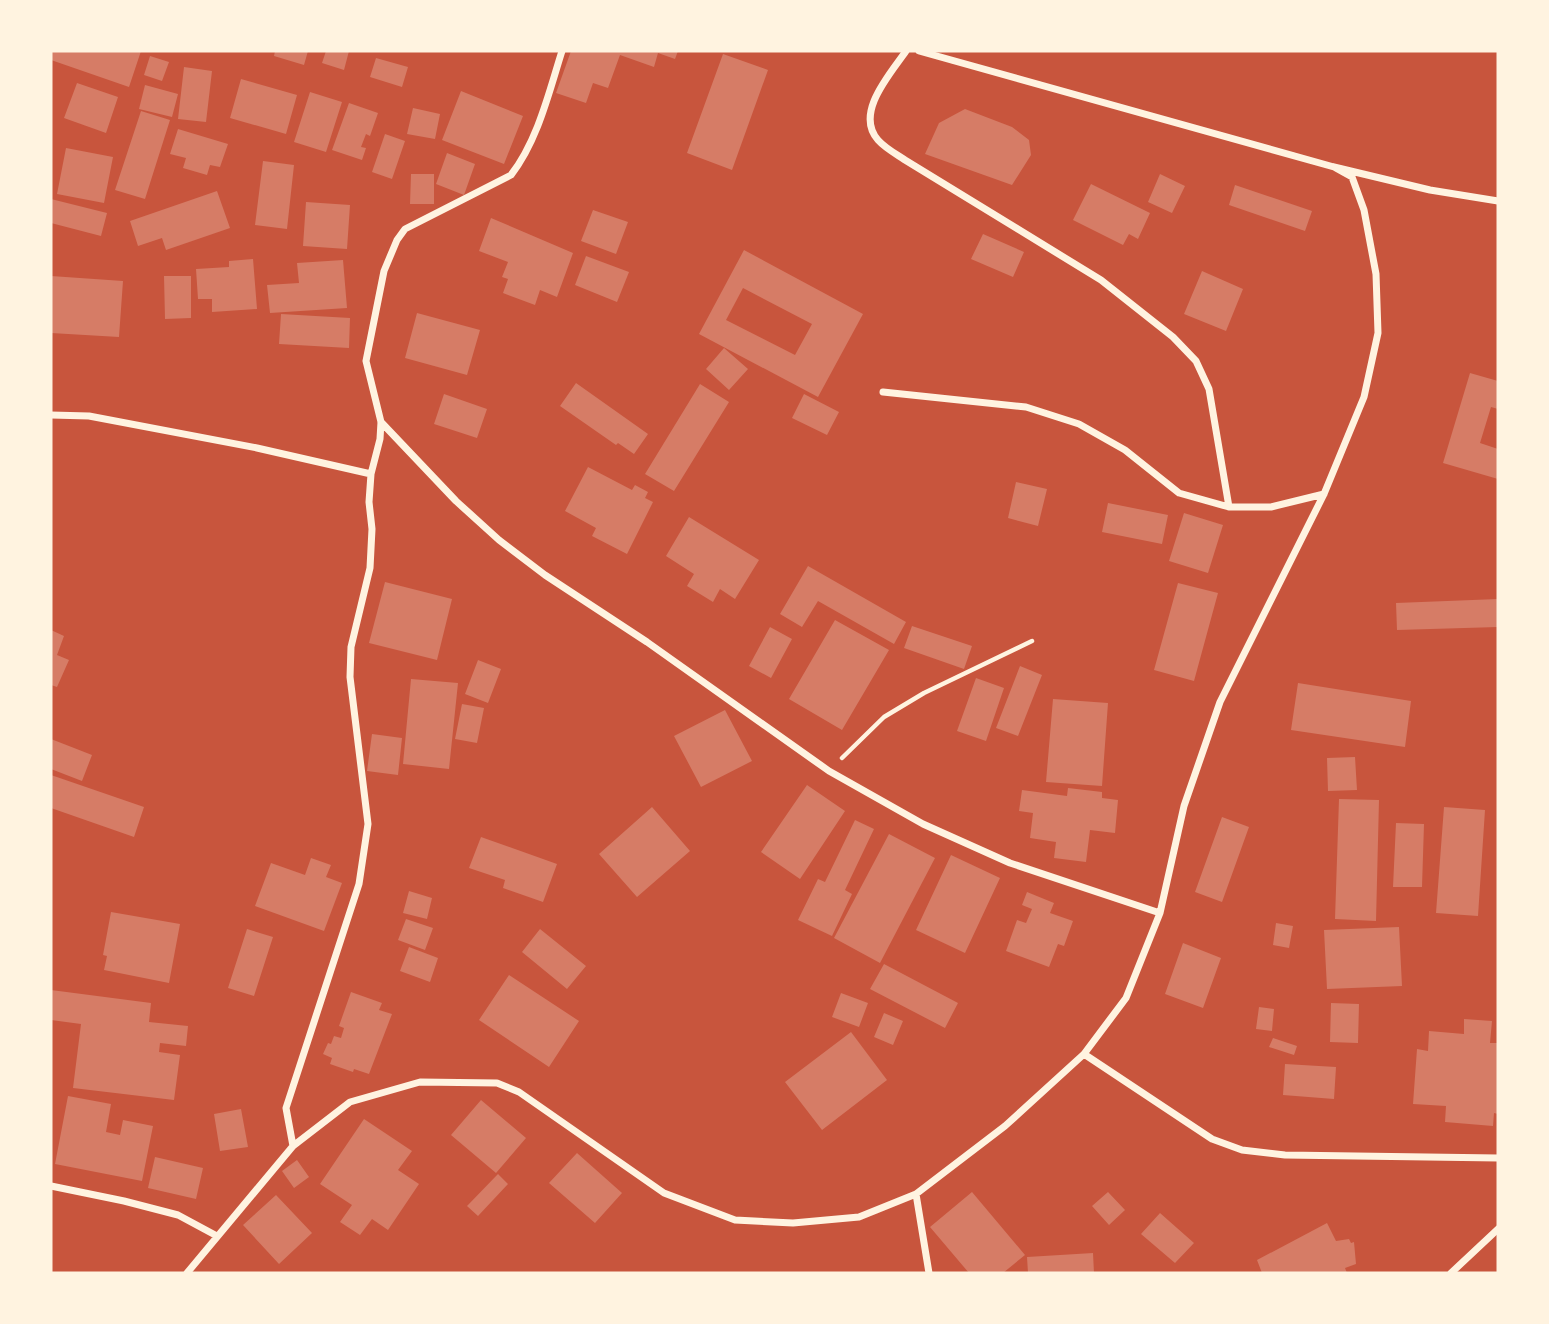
<svg xmlns="http://www.w3.org/2000/svg" width="1549" height="1324" viewBox="0 0 1549 1324" font-family="'Nunito Sans',sans-serif">
	<style>
		.building { fill: #d67c66; fill-rule: evenodd }
		.lines { fill: none; stroke-linecap: round; stroke-linejoin: round }
		.path { stroke: #fff3e0; stroke-width: 4.5 }
		.minor { stroke: #fff3e0; stroke-width: 7 }
	</style>
	<rect width="100%" height="100%" fill="#c8553d"/>
	<path class="building" d="M51,51H141L129,87L51,60Z
		M275,51H308L304,65L274,56Z
		M326,51H349L344,70L322,63Z
		M571,51H678L675,59L658,53L654,67L620,55L608,88L593,83L586,103L556,93Z
		M723,54L768,70L732,170L687,153Z
		M150,56L169,62L162,81L144,75Z
		M376,58L408,67L402,87L370,77Z
		M184,67L212,71L206,122L178,119Z
		M241,79L297,95L286,134L230,118Z
		M77,83L118,97L106,133L64,118Z
		M145,85L178,94L172,117L139,109Z
		M461,91L523,116L504,164L442,140Z
		M310,92L342,102L326,152L294,142Z
		M349,103L378,113L370,136L366,134L361,147L366,148L362,160L332,150Z
		M413,108L440,114L435,139L407,134Z
		M965,109L1012,127L1029,140L1031,155L1012,185L925,154L939,123Z
		M141,111L170,120L145,199L115,190Z
		M178,129L228,144L220,167L210,165L207,175L183,168L186,158L170,154Z
		M385,134L405,141L392,179L372,172Z
		M66,148L113,157L104,203L57,194Z
		M447,153L475,164L464,195L436,184Z
		M263,161L294,165L287,229L255,225Z
		M411,174H434V204H410Z
		M1160,174L1185,186L1172,213L1148,202Z
		M1091,184L1150,213L1138,239L1129,234L1123,245L1073,220Z
		M1235,185L1312,211L1305,231L1229,205Z
		M217,191L230,228L166,250L162,238L138,246L130,221Z
		M51,199L107,213L101,236L51,223Z
		M306,202L350,205L347,249L303,246Z
		M593,210L628,222L616,254L581,241Z
		M491,218L573,253L557,297L540,290L535,305L503,293L508,279L502,277L508,262L479,251Z
		M983,234L1024,252L1013,277L971,259Z
		M744,250L863,314L818,397L699,334ZM743,288L812,324L795,355L726,320Z
		M586,256L629,272L617,302L575,285Z
		M253,259L257,309L212,312V299H198L196,269L229,267V261Z
		M343,260L347,308L270,313L267,285L299,283L297,263Z
		M1202,271L1243,289L1226,331L1184,314Z
		M51,276L123,281L119,337L51,333Z
		M164,276H191V318L165,319Z
		M417,313L480,330L467,375L405,358Z
		M281,314L350,318L349,348L279,344Z
		M724,348L748,369L729,390L706,369Z
		M1470,373L1498,381V409L1491,407L1480,443L1498,449V479L1443,463Z
		M576,383L648,434L634,454L618,443L616,445L560,406Z
		M700,384L729,402L674,491L645,474Z
		M444,394L487,409L477,438L434,424Z
		M804,394L839,412L827,435L792,418Z
		M588,467L632,490L635,485L648,492L645,498L653,502L627,554L592,536L596,528L565,511Z
		M1016,482L1047,489L1038,526L1008,518Z
		M1108,503L1168,515L1162,544L1102,532Z
		M1184,513L1223,525L1208,573L1169,561Z
		M689,517L759,560L735,599L720,589L713,602L687,586L694,574L666,556Z
		M808,566L906,622L894,644L818,601L802,627L780,614Z
		M385,582L452,599L437,660L369,643Z
		M1178,583L1218,593L1194,681L1154,670Z
		M1498,599V627L1397,630L1396,603Z
		M835,620L889,650L842,730L789,699Z
		M912,626L972,646L964,669L904,648Z
		M770,627L792,639L771,678L749,666Z
		M51,630L64,636L57,655L69,660L57,687L51,685Z
		M478,660L501,669L488,703L465,694Z
		M1020,666L1042,675L1018,736L996,728Z
		M976,678L1004,688L986,741L957,731Z
		M411,679L458,683L449,769L403,764Z
		M1298,683L1411,701L1405,747L1291,730Z
		M1053,699L1108,703L1102,786L1046,782Z
		M462,704L484,708L477,743L455,739Z
		M725,710L752,761L701,787L674,736Z
		M372,734L402,738L398,775L367,771Z
		M51,739L92,755L82,781L51,769Z
		M1355,757L1357,790L1328,791L1327,758Z
		M51,775L144,807L134,837L51,808Z
		M807,785L845,811L800,879L761,852Z
		M1068,788L1102,792V798L1118,800L1115,833L1090,830L1086,862L1054,858L1056,842L1030,838L1033,813L1019,811L1022,790L1067,796Z
		M1339,799L1379,800L1376,921L1335,919Z
		M652,807L690,851L637,897L599,854Z
		M1444,807L1485,810L1478,916L1436,913Z
		M1222,817L1249,827L1222,902L1195,892Z
		M855,820L874,829L845,890L852,894L832,936L798,920L818,879L825,882Z
		M1396,823L1424,824L1422,887H1393Z
		M889,834L935,858L880,963L834,938Z
		M481,837L557,864L543,902L503,888L505,880L469,868Z
		M951,855L1000,878L965,953L916,930Z
		M311,858L331,865L326,877L342,883L324,931L255,906L271,863L305,875Z
		M409,891L432,898L427,919L403,913Z
		M1027,892L1054,903L1050,913L1073,921L1064,946L1058,944L1049,967L1006,951L1017,920L1026,923L1032,909L1022,905Z
		M111,912L180,924L169,983L104,970L107,956L103,955Z
		M406,919L433,928L425,950L398,940Z
		M1276,923L1293,926L1289,948L1273,945Z
		M1399,927L1402,986L1327,989L1324,930Z
		M247,929L273,937L254,996L228,988Z
		M540,929L586,966L567,989L522,952Z
		M1183,943L1221,958L1203,1008L1165,994Z
		M409,947L438,958L430,982L400,971Z
		M884,964L958,1003L945,1028L870,989Z
		M509,975L579,1021L549,1067L479,1020Z
		M51,990L151,1003L149,1022L188,1026L186,1046L160,1043L159,1052L180,1055L174,1100L73,1088L81,1024L51,1020Z
		M351,992L382,1003L379,1010L392,1014L369,1074L354,1069L353,1072L330,1064L332,1058L323,1054L328,1043L331,1044L334,1036L341,1038L344,1028L339,1026Z
		M841,993L868,1003L859,1027L832,1017Z
		M1331,1003L1359,1004L1358,1043L1330,1042Z
		M1259,1007L1274,1009L1272,1031L1256,1029Z
		M884,1013L903,1021L893,1045L874,1037Z
		M1464,1019L1492,1021L1490,1043H1498V1114L1494,1113L1493,1126L1445,1122L1446,1106L1413,1104L1417,1049L1428,1051L1429,1031L1464,1034Z
		M851,1032L887,1080L822,1130L785,1082Z
		M1273,1038L1297,1046L1294,1055L1269,1047Z
		M1285,1064L1336,1067L1334,1099L1283,1095Z
		M68,1096L111,1104L106,1132L120,1135L123,1120L153,1126L142,1181L55,1164Z
		M481,1100L526,1138L496,1173L451,1135Z
		M241,1109L248,1147L220,1151L214,1114Z
		M364,1119L412,1151L398,1170L419,1184L388,1230L372,1219L360,1235L340,1222L352,1205L320,1184Z
		M577,1153L622,1193L595,1223L549,1183Z
		M155,1157L203,1168L196,1199L148,1188Z
		M297,1160L309,1177L294,1188L282,1171Z
		M498,1174L508,1184L478,1216L467,1206Z
		M972,1192L1025,1255L1003,1273H969L930,1227Z
		M1108,1192L1125,1210L1109,1225L1092,1206Z
		M276,1195L312,1233L279,1264L243,1225Z
		M1160,1213L1194,1243L1175,1263L1141,1234Z
		M1327,1223L1336,1241L1349,1239L1351,1243L1354,1242L1356,1264L1345,1268L1347,1273H1262L1257,1260Z
		M1093,1253L1094,1273H1028L1027,1257Z"/>
	<g class="lines">
		<path class="path" d="M842,758L884,717L924,693L1032,641"/>
		<path class="minor" d="M906,51C891,73 854,113 878,140C885,148 896,154 905,160L1101,280L1173,337L1196,361L1209,389L1229,507
			M919,51L1334,167L1430,190L1498,201
			M883,392L1026,407L1079,424L1125,450L1179,493L1229,507H1271L1324,494
			M51,415L89,416L257,448L371,474
			M381,422L456,501L499,540L545,575L647,642L829,771L923,824L1010,863L1160,913
			M1084,1054L1212,1139L1242,1150L1285,1155L1498,1158
			M293,1146L286,1108L359,884L368,824L350,677L351,647L370,568L372,529L369,502L371,474L380,439L381,422L366,361L384,271L397,240L405,229L511,175C538,140 549,92 562,51
			M51,1186L124,1201L178,1215L217,1236
			M916,1194L929,1273
			M187,1273L293,1146L350,1102L420,1082L497,1083L519,1092L664,1193L735,1220L793,1223L859,1217L916,1194L1005,1126L1084,1054L1126,998L1160,913L1184,806L1220,702L1324,494L1364,397L1378,333L1376,274L1364,210L1352,177L1334,167
			M1451,1273L1498,1229"/>
	</g>
	<rect width="1549" height="1324" fill="none" stroke="#fff3e0" stroke-width="105"/>
</svg>
